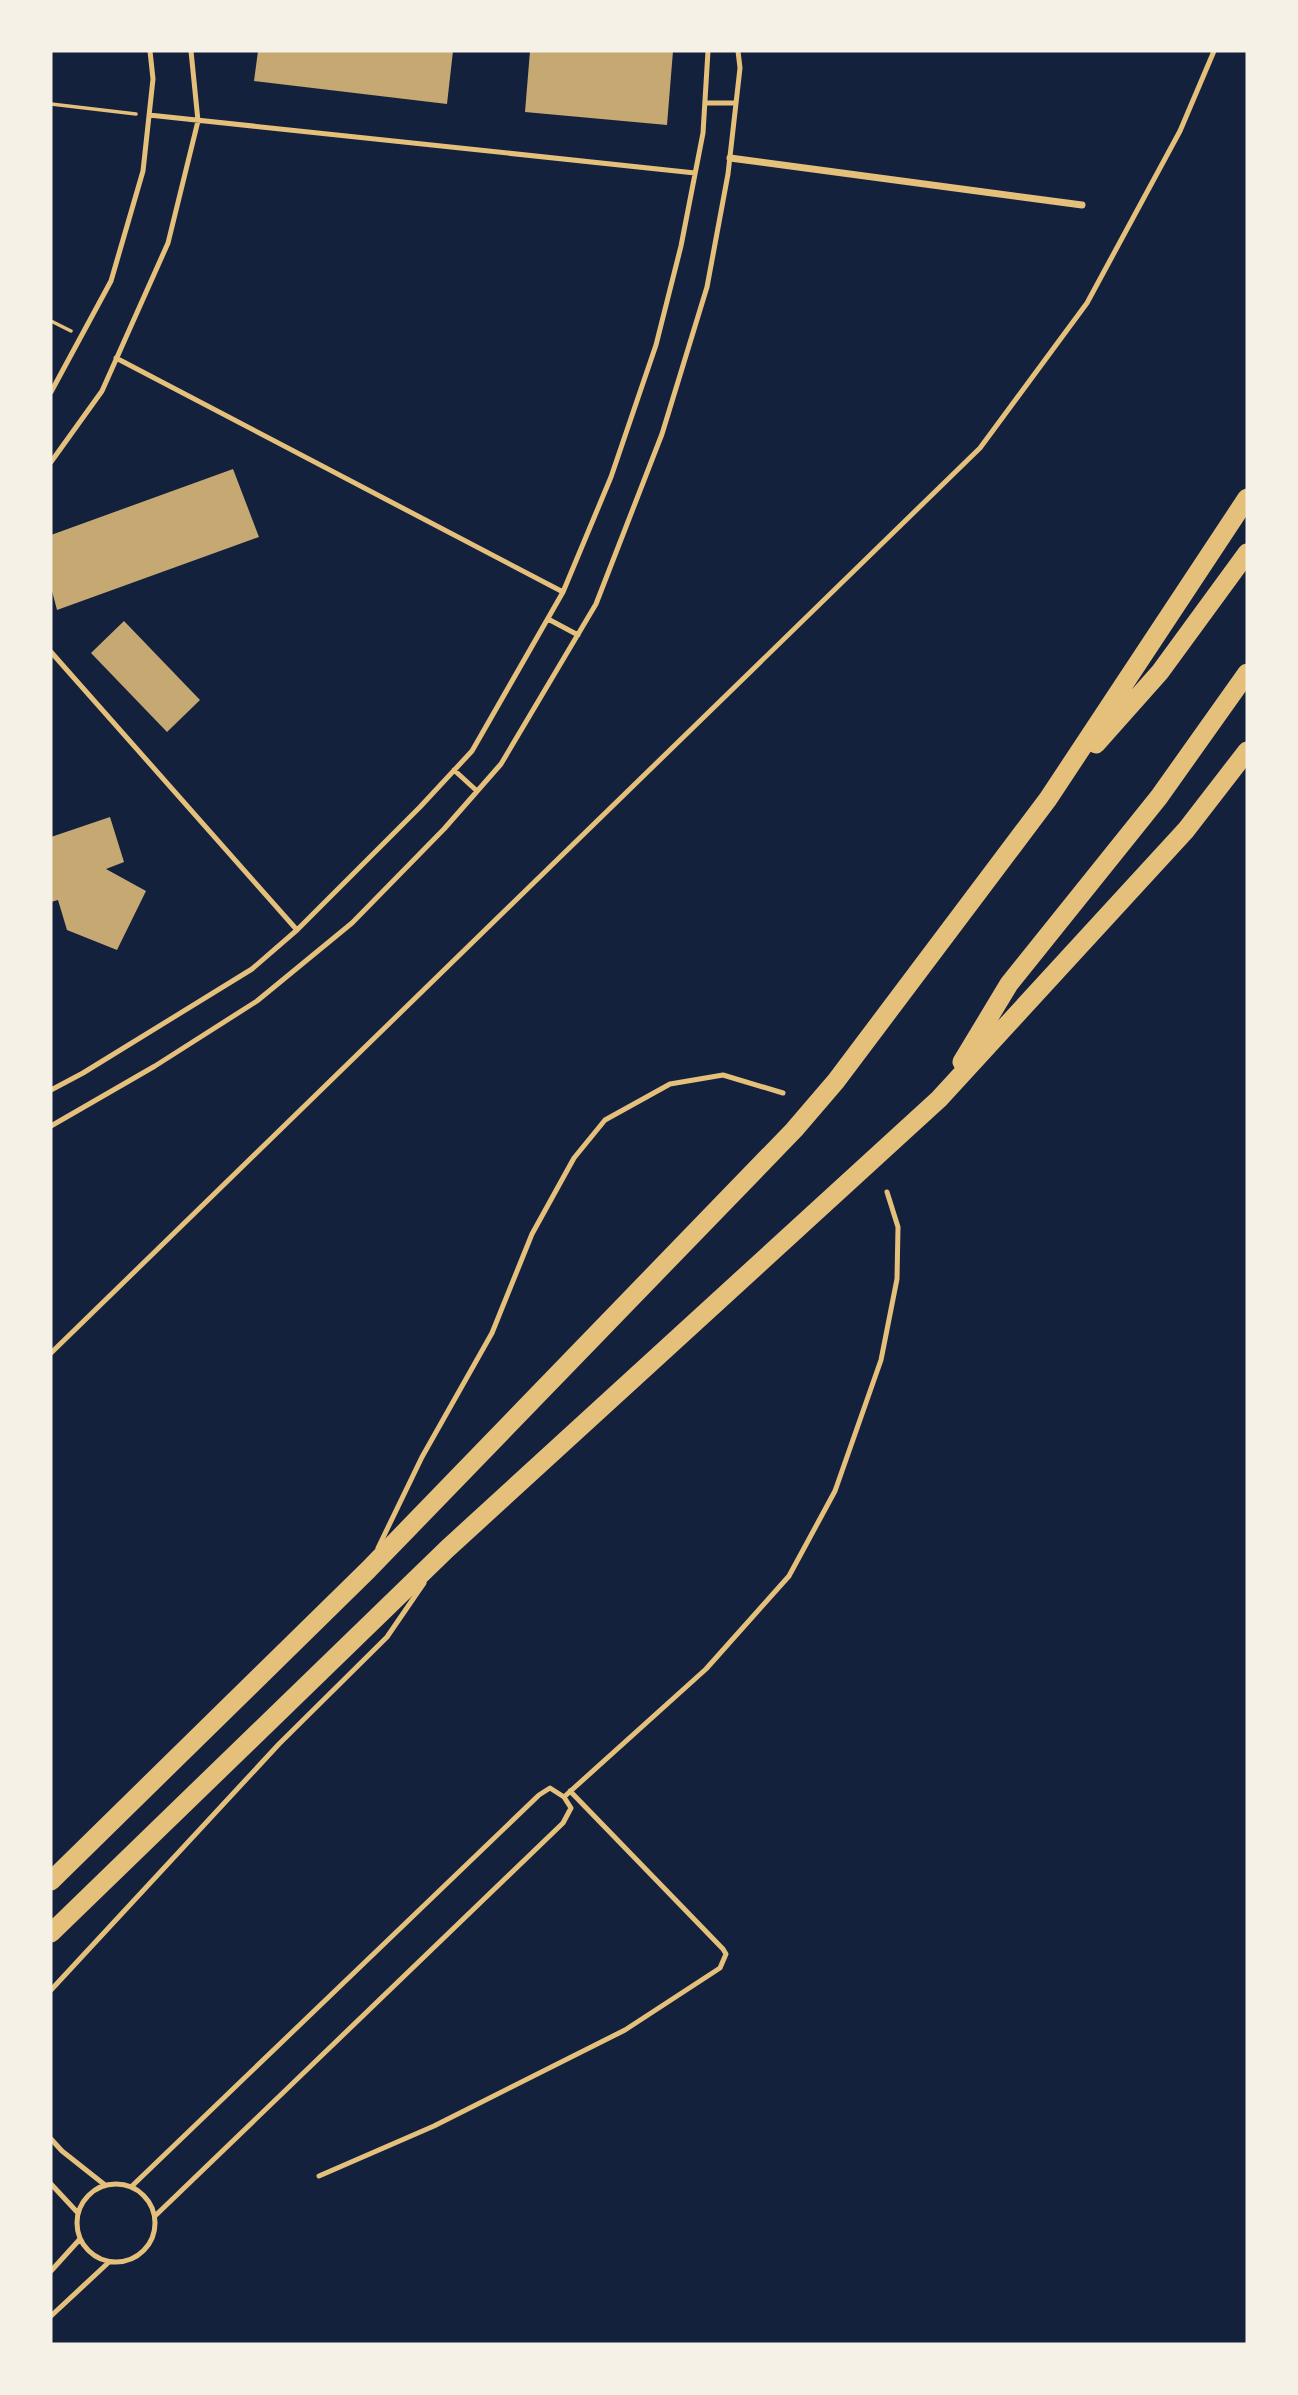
<svg xmlns="http://www.w3.org/2000/svg" width="1298" height="2395" viewBox="0 0 1298 2395" font-family="'Nunito Sans',sans-serif">
	<style>
		.building { fill: #c6a872 }
		.lines { fill: none; stroke-linecap: round; stroke-linejoin: round }
		.path { stroke: #e5c07b; stroke-width: 3.5 }
		.service { stroke: #e5c07b; stroke-width: 5 }
		.minor { stroke: #e5c07b; stroke-width: 7 }
		.trunk { stroke: #e5c07b; stroke-width: 19 }
	</style>
	<rect width="100%" height="100%" fill="#14213d"/>
	<path class="building" d="M258,51H453L447,104L254,81Z
		M530,51H673L667,125L525,112Z
		M233,469L259,537L57,610L51,587V535Z
		M124,621L200,700L167,732L91,653Z
		M110,817L124,862L106,869L146,891L117,950L67,930L58,900L51,902V837Z"/>
	<g class="lines">
		<path class="path" d="M51,104L136,114
			M51,321L71,331"/>
		<path class="service" d="M705,103H736
			M149,115L695,173
			M116,358L563,592
			M51,392L111,281L143,171L153,79L150,51
			M51,462L102,391L168,243L198,121L191,51
			M548,619L578,635
			M51,652L297,930
			M454,770L477,791
			M51,1090L83,1073L252,969L297,930L420,807L472,751L563,592L611,477L656,345L681,246L703,133L708,51
			M51,1126L155,1066L257,1001L352,923L444,829L501,764L596,604L662,434L707,287L728,174L740,68L738,51
			M51,1353L980,448L1087,303L1180,131L1214,51
			M378,1548L422,1457L492,1333L532,1234L574,1158L605,1120L670,1084L723,1075L783,1093
			M564,1797L706,1669L789,1576L835,1491L881,1360L897,1279L898,1227L887,1192
			M51,1990L279,1744L387,1637L424,1583
			M51,2139L62,2151L105,2185
			M319,2176L434,2126L625,2030L720,1968L726,1954L723,1949L570,1791
			M77 2223a39 39 0 1 1 78 0a39 39 0 1 1-78 0Z
			M51,2184L78,2213
			M131,2187L539,1795L550,1788L564,1797L571,1808L563,1823L155,2216
			M51,2271L80,2239
			M51,2316L109,2262"/>
		<path class="minor" d="M730,158L1082,205"/>
		<path class="trunk" d="M1096,744L1160,672L1247,553
			M962,1062L1009,984L1159,797L1247,673
			M51,1881L368,1570L794,1130L836,1081L1048,799L1247,498
			M51,1933L447,1549L939,1099L1186,830L1247,751"/>
	</g>
	<rect width="1298" height="2395" fill="none" stroke="#f6f1e7" stroke-width="105"/>
</svg>
